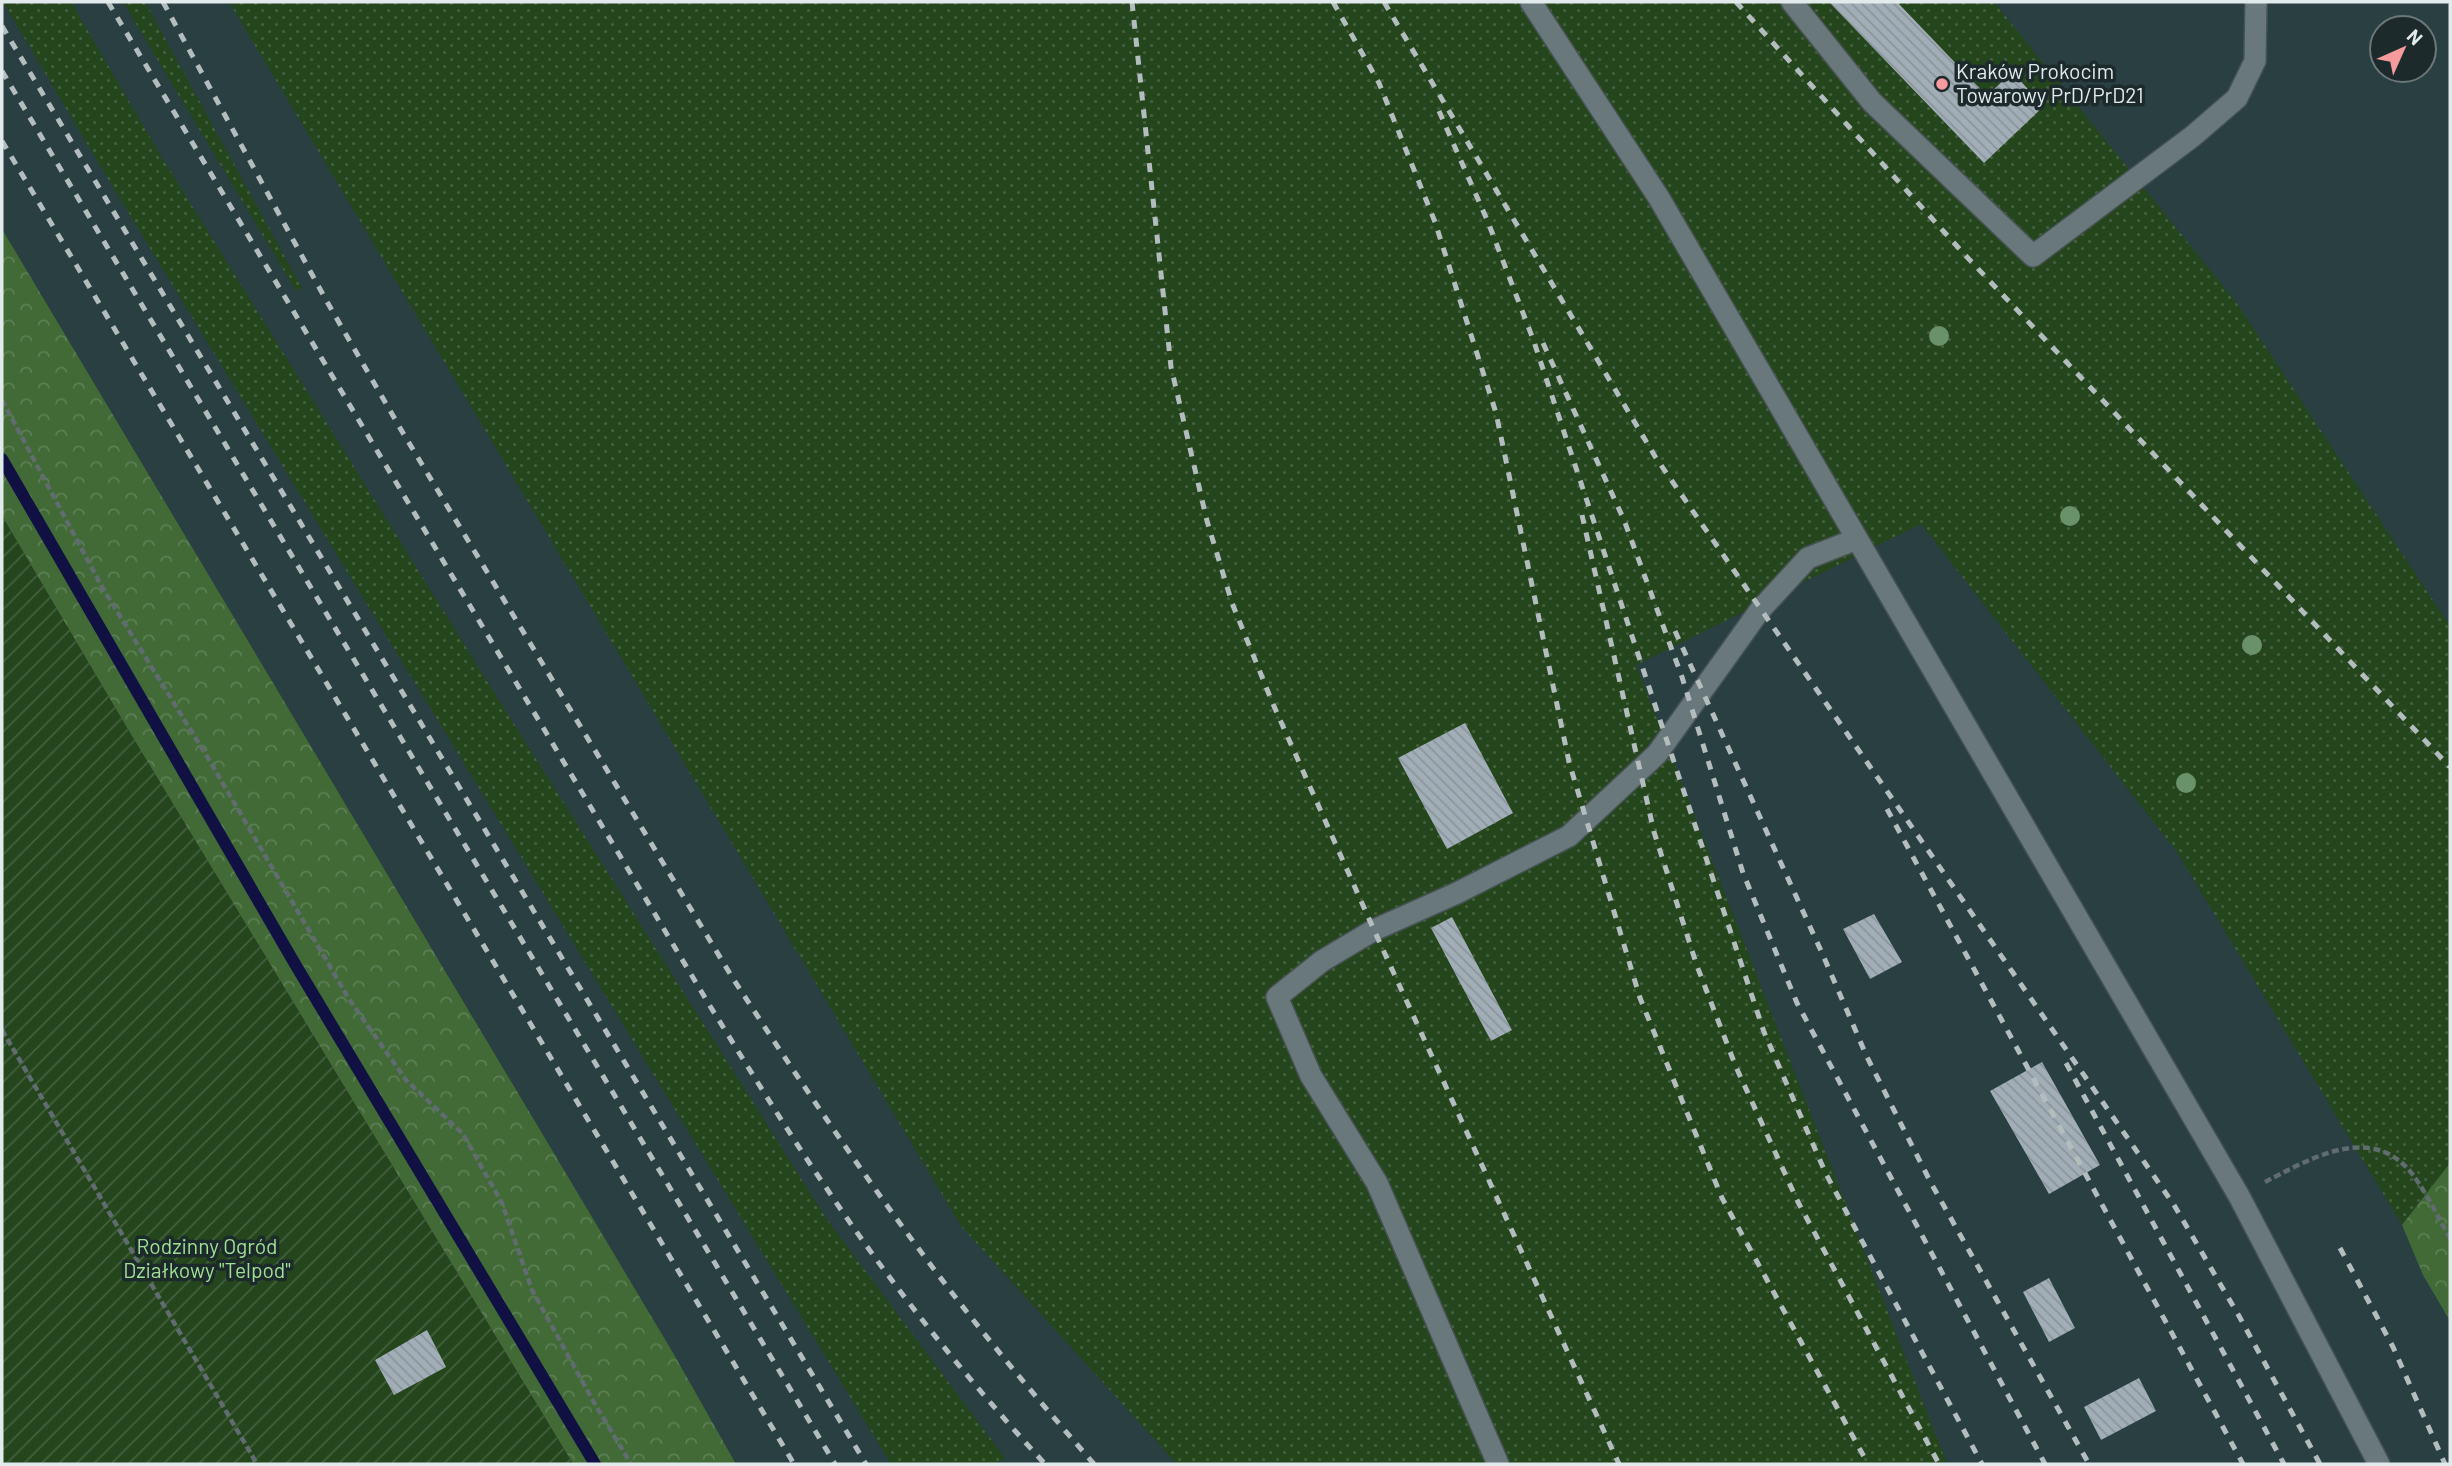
<svg xmlns="http://www.w3.org/2000/svg" width="2452" height="1466" viewBox="0 0 2452 1466" font-family="Barlow,sans-serif">
	<style>
		.built { fill: #293f42; fill-rule: evenodd }
		.grass { fill: url(#grass-dots) }
		.forest { fill: url(#forest-crowns) }
		.garden { fill: url(#garden-furrows) }
		.lines { fill: none; stroke-linecap: round; stroke-linejoin: round }
		.stream { stroke: #101142; stroke-width: 12 }
		.building { fill: url(#building-back-hatch) }
		.minor-casing { stroke: #465253; stroke-width: 24 }
		.path { stroke: #606c6e; stroke-width: 4.5; stroke-dasharray: 7 3.5; stroke-linecap: butt }
		.minor { stroke: #69787a; stroke-width: 21 }
		.rail { stroke: #b3bdbe; stroke-width: 5; stroke-dasharray: 9 9; stroke-linecap: butt }
		.tree { fill: #6a9269 }
		.poi-dot { fill: #f59b9e; stroke: #1d2a2c; stroke-width: 2.5 }
		.labels { text-anchor: middle; stroke-width: 7; stroke-linejoin: round; paint-order: stroke }
		.poi-label { font-size: 21px; fill: #e2ebec; stroke: #1d2a2c; text-anchor: start }
		.park-label { font-size: 21px; fill: #a1df93; stroke: #1d2a2c }
	</style>
	<defs>
		<pattern id="grass-dots" width="8" height="8" patternUnits="userSpaceOnUse" patternTransform="scale(1.75)"><rect width="8" height="8" fill="#25451d"/><path d="M2 2h.1M6 6h.1" fill="none" stroke="#44603e" stroke-width="1.8" stroke-linecap="round"/></pattern>
		<pattern id="forest-crowns" width="20" height="18" patternUnits="userSpaceOnUse" patternTransform="scale(1.75)"><rect width="20" height="18" fill="#416a37"/><path d="M2 6a3 3 0 1 1 6 0M12 15a3 3 0 1 1 6 0" fill="none" stroke="#5c7f54"/></pattern>
		<pattern id="garden-furrows" width="10" height="10" patternUnits="userSpaceOnUse" patternTransform="scale(1.75)"><rect width="10" height="10" fill="#25451d"/><path d="M-1 1l2-2M0 10L10 0M9 11l2-2" fill="none" stroke="#44603e"/></pattern>
		<pattern id="building-back-hatch" width="6" height="6" patternUnits="userSpaceOnUse" patternTransform="scale(1.75)"><rect width="6" height="6" fill="#a2aeb7"/><path d="M-1 5l2 2M0 0l6 6M5-1l2 2" fill="none" stroke="#8a949b"/></pattern>
	</defs>
	<rect width="100%" height="100%" fill="#263436"/>
	<path class="built" d="M2,2H2450V1464H736L672,1351L2,229ZM2382,28H2424V70H2382Z"/>
	<path class="grass" d="M3,2H71L161,156L495,694L826,1218L1005,1458L995,1464H891L111,184Z
		M123,2H145L302,288L296,291Z
		M229,2H1994L2236,302L2450,626V1163L2402,1225L2177,852L1921,524L1636,665L1947,1464H1177L961,1226Z"/>
	<path class="forest" d="M2,229L672,1351L736,1464H573L127,728L2,516Z
		M2450,1163V1321L2423,1275L2402,1225Z"/>
	<path class="garden" d="M2,516L127,728L573,1464H2Z"/>
	<g class="lines">
		<path class="stream" d="M2,459L295,964L595,1464"/>
	</g>
	<path class="building" d="M1829,2H1902L1899,4L1987,96L2012,72L2044,106L1984,163Z
		M1465,723L1513,813L1447,849L1398,758Z
		M1874,914L1902,962L1870,979L1843,929Z
		M1452,917L1512,1030L1491,1041L1431,928Z
		M2042,1062L2100,1165L2049,1194L1990,1091Z
		M2049,1278L2075,1328L2049,1342L2023,1292Z
		M427,1330L446,1367L394,1395L375,1360Z
		M2139,1378L2156,1411L2101,1440L2084,1407Z"/>
	<g class="lines">
		<defs>
			<path id="minor" d="M1531,2L1659,198L2239,1196L2379,1464
				M1792,2L1872,102L2033,256L2193,136L2237,98L2255,61L2256,2
				M1498,1464L1377,1183L1311,1076L1277,997L1322,961L1374,930L1457,893L1569,836L1657,754L1760,610L1808,558L1857,539"/>
		</defs>
		<use href="#minor" class="minor-casing"/>
		<path class="path" d="M2,400L102,587L208,758L349,999L406,1080L463,1134L502,1203L532,1290L592,1399L631,1464
			M2,1030L257,1464
			M2265,1182C2308,1160 2367,1124 2408,1169C2422,1184 2439,1219 2450,1238"/>
		<use href="#minor" class="minor"/>
		<path class="rail" d="M108,2L710,1006C748,1067 786,1129 827,1189C892,1286 966,1378 1045,1464
			M163,2L326,300L403,433L732,977C808,1094 887,1211 974,1321C1013,1370 1053,1417 1094,1464
			M1132,2L1171,367L1207,521L1232,603L1273,704L1374,930L1619,1464
			M1333,2L1379,83L1435,222L1496,413L1569,762L1640,998L1722,1198L1868,1464
			M1384,2L1656,458L2174,1205L2239,1316L2320,1464
			M1736,2L1965,255L2450,767
			M2,26L866,1464
			M2,71L835,1464
			M1439,111L1488,222L1533,339L1764,1032L1826,1174L1982,1464
			M2,141L794,1464
			M1543,343L1624,520L1682,677L1743,873L1797,1003L2045,1464
			M1582,515L1654,832L1697,966L1736,1067L1798,1202L1939,1464
			M1675,631L1822,953L1867,1057L1931,1183L2089,1464
			M1887,809L2243,1464
			M2066,1063L2284,1464
			M2340,1248L2393,1347L2445,1464"/>
	</g>
	<g class="tree">
		<circle cx="1939" cy="336" r="10"/>
		<circle cx="2070" cy="516" r="10"/>
		<circle cx="2252" cy="645" r="10"/>
		<circle cx="2186" cy="783" r="10"/>
	</g>
	<circle class="poi-dot" cx="1942" cy="84" r="7"/>
	<g class="labels">
		<g class="poi-label">
			<text x="1956" y="79">Kraków Prokocim<tspan x="1956" dy="24">Towarowy PrD/PrD21</tspan></text>
		</g>
		<g class="park-label">
			<text x="207" y="1254">Rodzinny Ogród<tspan x="207" dy="24">Działkowy "Telpod"</tspan></text>
		</g>
	</g>
	<rect width="2452" height="1466" fill="none" stroke="#e2ebec" stroke-width="7"/>
	<g transform="translate(2403 49) rotate(45)"><circle r="33" fill="#1d2a2c" stroke="#6c7779" stroke-width="2"/>
	<path d="M0-5L12 26L0 18L-12 26Z" fill="#f59b9e"/>
	<text y="-10" font-size="19" font-weight="bold" text-anchor="middle" fill="#e2ebec">N</text>
	</g>
</svg>
